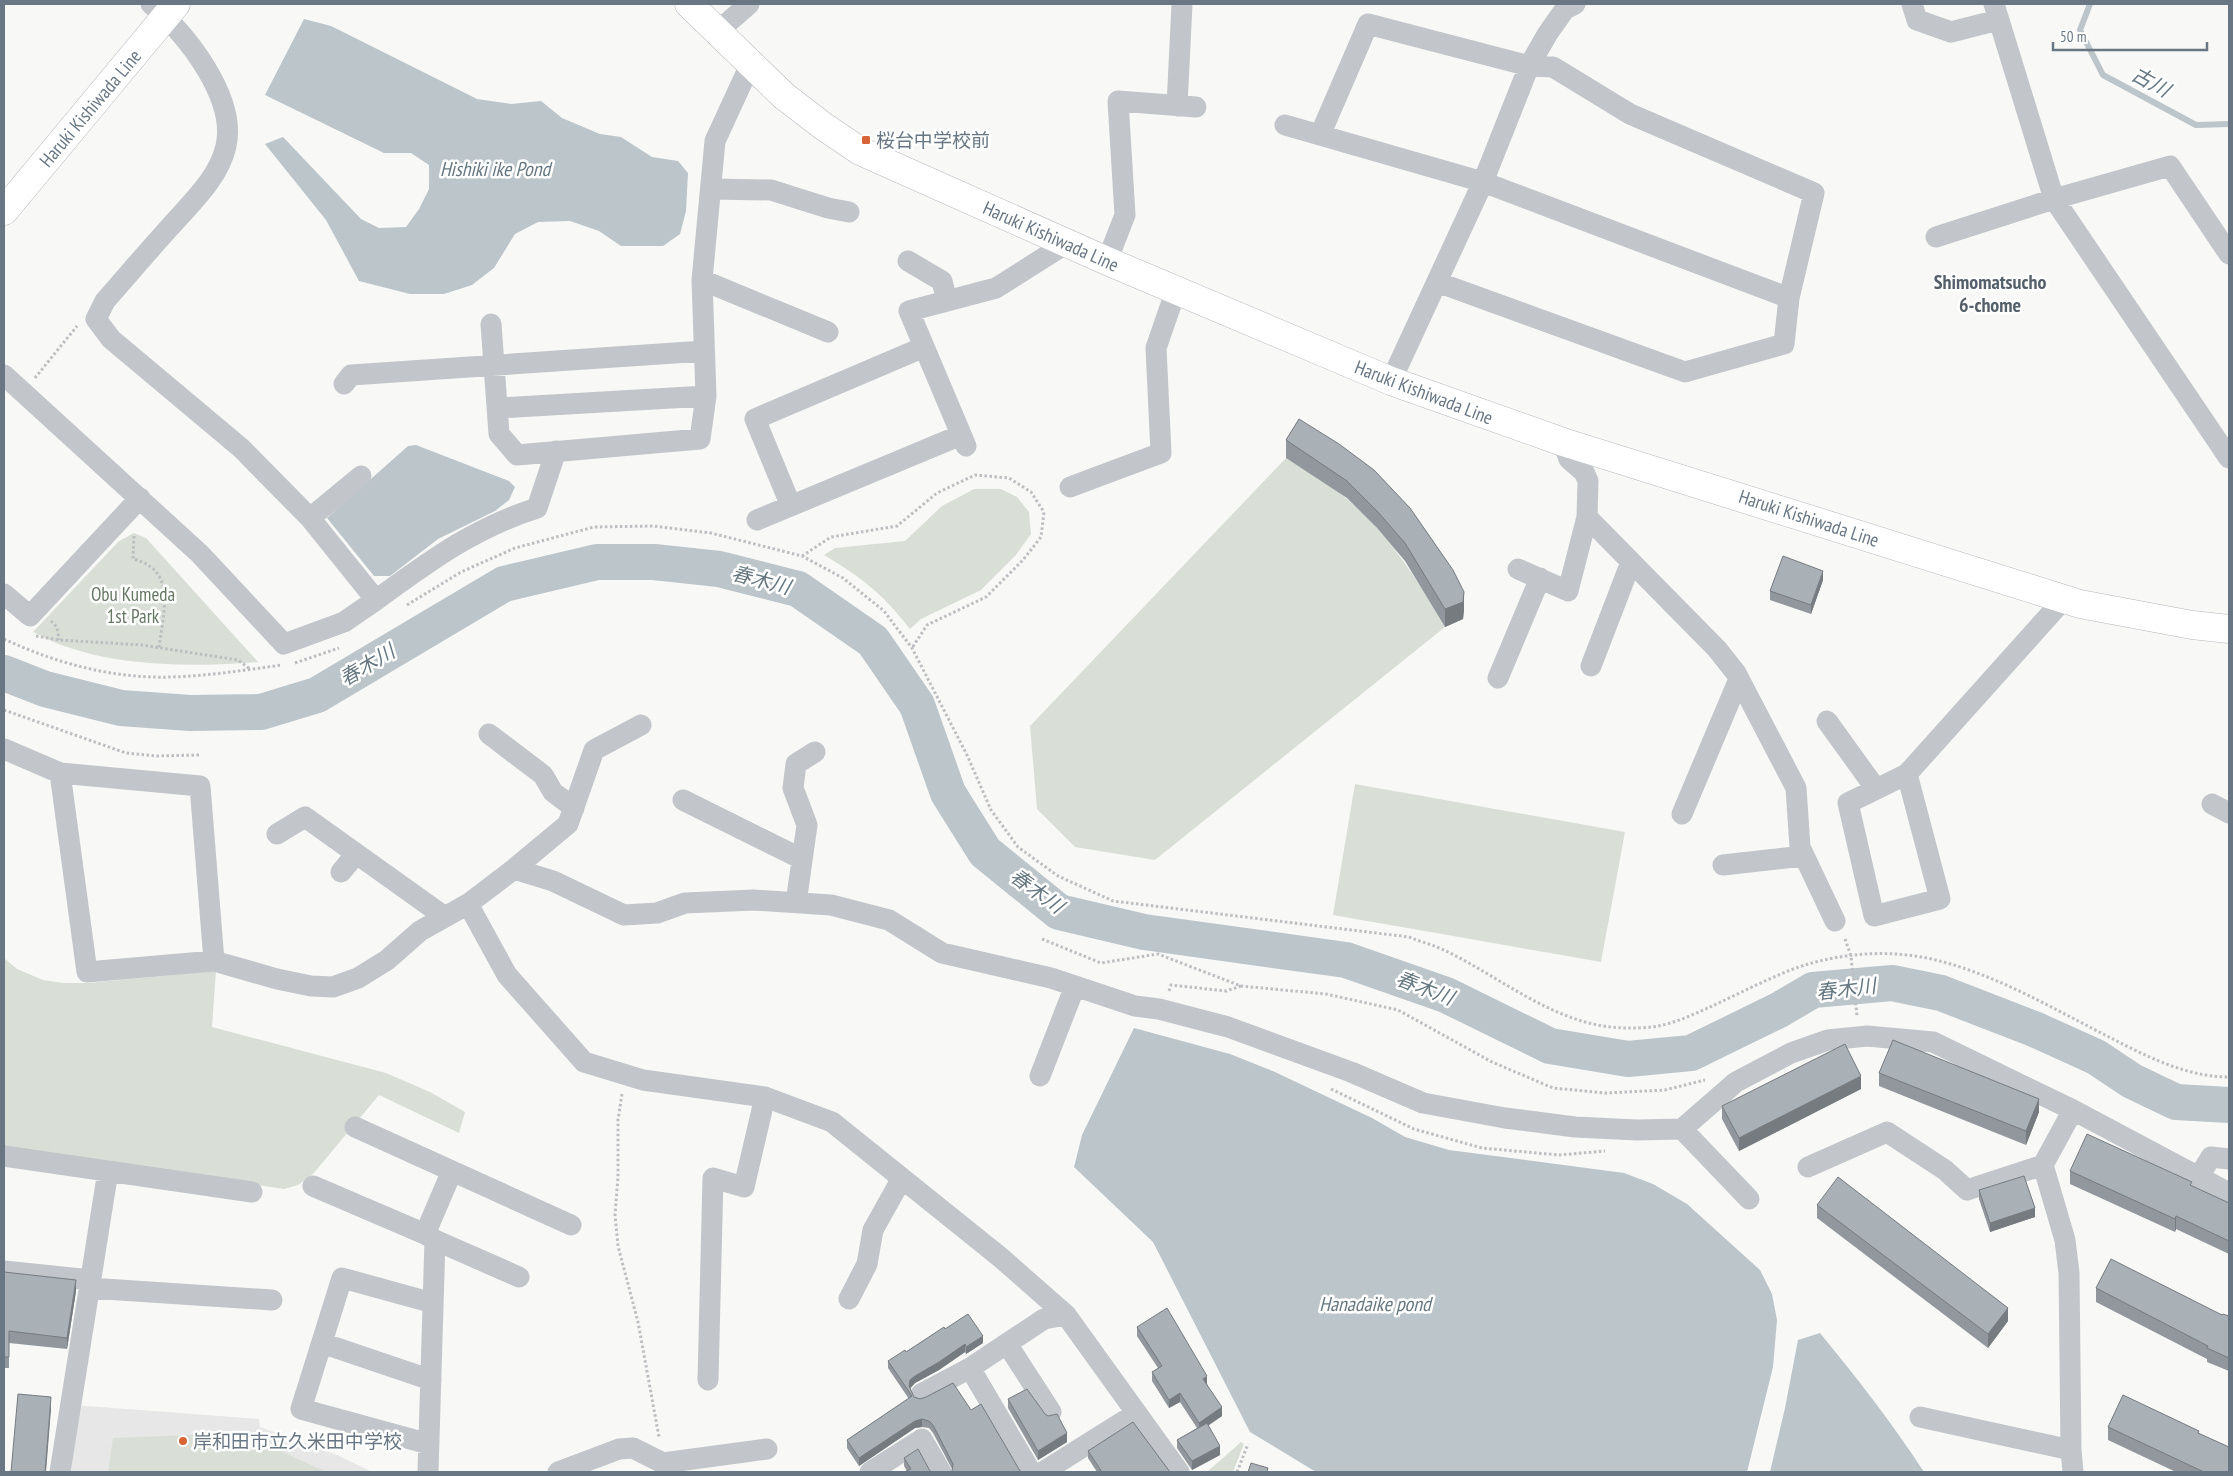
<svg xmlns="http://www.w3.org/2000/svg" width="2233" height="1476" viewBox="0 0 2233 1476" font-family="'PT Sans Narrow','Noto Sans JP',sans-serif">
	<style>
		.built { fill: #e6e7e6 }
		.green { fill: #d9dfd7 }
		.water { fill: #bcc5ca }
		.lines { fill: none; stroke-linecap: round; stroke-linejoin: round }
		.stream { stroke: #bcc5ca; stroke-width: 6 }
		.river { stroke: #bcc5ca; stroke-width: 36 }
		.major-casing { stroke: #b5b9bd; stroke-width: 29 }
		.path { stroke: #bcbec1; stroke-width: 3; stroke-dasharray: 2.5 2.5; stroke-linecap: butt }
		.minor { stroke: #c2c5c9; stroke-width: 21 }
		.major { stroke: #fff; stroke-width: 28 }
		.wall { fill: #91979d }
		.shaded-wall { fill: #767b7f }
		.building { fill: #a9b0b6; stroke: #767b7f }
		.poi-dot { fill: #d76336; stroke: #fff; stroke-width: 2 }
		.labels { text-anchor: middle; stroke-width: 5; stroke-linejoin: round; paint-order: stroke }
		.street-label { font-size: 19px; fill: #697784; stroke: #fff }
		.poi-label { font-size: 19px; fill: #697784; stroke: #fff; text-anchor: start }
		.park-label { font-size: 19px; fill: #667764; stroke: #fff }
		.water-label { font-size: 20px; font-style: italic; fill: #657780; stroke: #fff }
		.neighbourhood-label { font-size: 20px; font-weight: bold; fill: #56606a; stroke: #fff }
	</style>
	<rect width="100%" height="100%" fill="#f8f8f6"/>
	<path class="built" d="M73,1405L259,1419L260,1427L337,1455L372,1472H63Z"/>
	<path class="green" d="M1286,458C1307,470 1329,483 1347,499C1389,535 1418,580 1445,627L1155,860L1075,847L1037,809L1030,726Z
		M974,489H1001L1017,497L1029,512L1031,534L1016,555L981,590L921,619L910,629C882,593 862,578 824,555L835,548L905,541L942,506Z
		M134,533L146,538L258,662C196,667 123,667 64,646C54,643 43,636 33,632L119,541Z
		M1355,784L1625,832L1601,962L1333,915Z
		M4,958L17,969L43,980L64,983H88L216,971L212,1027L386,1073L430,1092L465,1112L459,1133L379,1095L313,1174L298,1185L284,1189L4,1147Z
		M242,1433L326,1472H108L113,1438Z
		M1241,1442L1244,1444L1233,1472H1207Z"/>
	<path class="water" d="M304,19L331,26L477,99L511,104L541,101L562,118L600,134L621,137L652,157L678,161L688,173L686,211L680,234L663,246H621L599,231L570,221L538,222L515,234L494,268L472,285L444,294H410L359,281L326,220L265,144L283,137L361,219L379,228L406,227L419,209L429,189V165L411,153H384L265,95Z
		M416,445L509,481L515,487L509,500L495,511L438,539L390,576H374L327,518L408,446Z
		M1134,1028L1230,1054L1275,1072L1372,1118L1405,1137L1449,1150L1624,1173L1653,1184L1687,1204L1760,1270L1772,1294L1777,1320L1773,1367L1747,1472H1316L1250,1432L1153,1242L1074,1167L1082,1135Z
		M1820,1333C1857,1378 1892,1423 1924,1472H1770L1785,1408L1798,1340Z"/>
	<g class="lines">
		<path class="stream" d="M2090,4L2080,30L2103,75L2196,125L2229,124"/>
		<path class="river" d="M4,673L45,689L121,708L190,713L261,712L317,695L504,584L597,562H654L719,569L798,589L873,641L917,705L948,793L985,852L1059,912L1144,932L1346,960L1446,995L1550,1046L1628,1059L1691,1053L1779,1010L1813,990L1892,983L1941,993L2034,1029L2096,1057L2132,1081L2176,1102L2229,1105"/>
		<defs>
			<path id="major" d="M689,4L784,96L823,126L860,151L1107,261L1391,381L1563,442L2080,604L2192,625L2229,629
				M4,211L176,4"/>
		</defs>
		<use href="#major" class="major-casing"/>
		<path class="path" d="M35,378L77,326
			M134,536L133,559C178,570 163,613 159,648
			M802,556L831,537L897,526L937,493L975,475L1009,478L1031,492L1044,512L1041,537L1023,560L986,597L927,625L912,648
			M407,605L461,572L515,548L594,527L653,526L711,533L802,556L843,578L884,611L912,648L967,755L991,810L1018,847L1058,876L1113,901L1409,937C1421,942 1434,945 1446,951C1504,979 1559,1028 1627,1028C1637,1028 1648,1028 1658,1026C1675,1023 1692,1015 1708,1008C1734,996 1761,982 1788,971C1831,954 1882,949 1927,958C1992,972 2050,1007 2109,1037C2146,1056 2186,1077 2229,1077
			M51,621L57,627L59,640
			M36,636L59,640L142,645L238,660L250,669
			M4,639C55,663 114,679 171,677C208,676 245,670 282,665
			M295,663L339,648
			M4,710L126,753L156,756L200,755
			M1042,939L1101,963L1158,954L1241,986L1326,994L1398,1010L1492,1062L1553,1088L1605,1093L1665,1090L1705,1080
			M1845,939L1851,956L1857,1016
			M1169,991L1171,985L1226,991L1241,986
			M1331,1089L1414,1129L1482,1148L1559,1155L1605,1151
			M622,1094L618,1120V1177L615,1215L618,1246L638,1322L659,1437
			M1237,1472L1248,1444"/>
		<path class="minor" d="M1912,4L1917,20L1951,32L1998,20
			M1994,4L2054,199L2229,458
			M717,32L749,4
			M1177,106L1182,4
			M1285,125L1483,182L1789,298
			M1320,135L1368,24L1529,66L1553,67L1630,114L1814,193L1789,298L1784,344L1685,372L1437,282
			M712,189L771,190L828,208L849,212
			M1936,237L2054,199L2170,166L2229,254
			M908,261L942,281L947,301
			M1107,261L1125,215L1118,101L1196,107
			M702,280L828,332
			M491,324L499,434L517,455L700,439L706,396L702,280L715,141L750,65
			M4,375L200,554L284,644L344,622L376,600L310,518L241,448L111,339L96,319L105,301C127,276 148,251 170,227C191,203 219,178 226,146C237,98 186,33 151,4
			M1391,381L1483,182L1529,66L1548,33L1565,9L1575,4
			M344,384L351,375L704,351
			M498,408L706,396
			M966,446L909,311L996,288L1067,243
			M1070,487L1161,453L1156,348L1176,290
			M791,506L755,419L924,347
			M1587,517L1717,649L1736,673L1796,788L1800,847L1835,921
			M310,518L361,476
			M757,520L961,435
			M1518,569L1568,591L1587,517L1588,481L1584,472L1569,459L1563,442
			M4,594L30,616L140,498
			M376,600C430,561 472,529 537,508L556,451
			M1591,666L1631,562
			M1498,678L1540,578
			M1827,721L1876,789
			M489,734L543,775L553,792L574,808
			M4,749L60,773L200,786L214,961
			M60,773L87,972L214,961L277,979L311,986L333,987L358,978L387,960L420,931L468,904L514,869L553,881L624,915L657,913L685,903L754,900L831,905L889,920L942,953L1051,978L1135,1006L1159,1009L1228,1027L1351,1072L1423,1103L1505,1118L1575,1127L1637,1130L1682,1129L1736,1082L1791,1053L1828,1040L1867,1036L1933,1042L2073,1110L2229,1193
			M1907,774L1940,899L1874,916L1848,803L1907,774L2064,599
			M683,800L802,859
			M2212,804L2229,813
			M1682,814L1739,679
			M277,834L305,817L445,917
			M1723,865L1804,856
			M514,869L568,824L594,750L641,725
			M341,872L356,854
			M796,903L807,825L793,788L796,764L815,752
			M468,904L507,975L584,1062L643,1080L765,1097L832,1122L1000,1257L1066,1315L1179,1472
			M1040,1076L1075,986
			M2073,1110L2043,1165L2065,1240L2069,1273L2071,1450L2073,1472
			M355,1127L571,1225
			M1682,1129L1749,1199
			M4,1156L252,1192
			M1808,1167L1887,1132L1945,1170L1967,1190L2043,1165
			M2198,1178L2211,1157L2229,1159
			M313,1186L425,1234L435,1240L428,1472
			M425,1234L452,1171
			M435,1240L519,1277
			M4,1271L91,1280
			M89,1288L272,1300
			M849,1299L867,1264L873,1230L902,1178
			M322,1343L431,1380
			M1007,1344L1051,1412
			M970,1368L1031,1472
			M708,1380L713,1178L744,1187L765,1097
			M921,1394L970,1368L1044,1319L1066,1315
			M1920,1417L2071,1450
			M429,1444L301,1409L342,1278L433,1303
			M663,1463L767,1449
			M60,1472L108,1171
			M558,1472L619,1449L633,1448L663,1463L667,1472
			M870,1472L922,1439L941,1472
			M1043,1472L1137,1413"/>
		<use href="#major" class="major"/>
	</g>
	<path class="wall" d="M1299,419L1464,610L1463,619L1445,627L1405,561L1377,528L1347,498L1286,458V440Z
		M1823,580L1811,614L1770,600V591Z
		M1879,1073L2039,1112L2026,1145L1879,1086Z
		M1861,1089L1739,1151L1722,1119V1106Z
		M2070,1171L2192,1186L2229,1203V1254L2176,1229L2175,1232L2070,1184Z
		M1979,1190L2035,1217L1990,1232L1979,1199Z
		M1817,1205L2008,1321L1988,1348L1817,1218Z
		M4,1272L76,1291L67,1349L9,1343V1368H4Z
		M2096,1288L2229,1316V1371L2207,1362V1359L2096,1302Z
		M1137,1327L1207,1384L1222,1416L1208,1426L1220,1455L1192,1470L1177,1448V1440L1197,1428L1180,1402L1169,1408L1152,1381V1372L1158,1368L1137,1336Z
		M945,1329L983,1343L966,1354L965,1352L939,1370L915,1383L910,1389L914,1397L920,1399L971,1410L952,1471V1469L933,1433L929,1428L922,1427L915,1428L859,1466L847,1448V1440L909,1399L888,1368V1361L906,1352Z
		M1008,1399L1045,1414L1067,1442L1038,1460L1008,1408Z
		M2108,1427L2199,1433L2229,1472H2176L2108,1440Z
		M1088,1451L1170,1472H1097L1088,1458Z
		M904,1458L930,1471H907L904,1466Z"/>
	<path class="shaded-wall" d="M1823,571V580L1811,614V605Z
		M1464,592V610L1463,619L1445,627V609Z
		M1861,1076V1089L1739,1151V1138Z
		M2039,1099V1112L2026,1145V1131Z
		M2035,1208V1217L1990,1232V1223Z
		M2176,1216V1229L2175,1232V1219Z
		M76,1280V1291L67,1349V1338Z
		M2008,1308V1321L1988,1348V1334Z
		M983,1336V1343L966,1354V1347Z
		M965,1344V1352L939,1370L915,1383L910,1388L909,1392V1386L910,1380L915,1376Z
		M1207,1376V1385L1203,1379Z
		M1180,1393V1402L1169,1408V1400Z
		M51,1397V1409L46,1472H45Z
		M1222,1407V1416L1199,1431V1423Z
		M922,1419V1427L915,1428L859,1466V1458L915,1421Z
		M1067,1433V1442L1038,1460V1451Z
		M1220,1446V1455L1192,1470V1461Z"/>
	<path class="building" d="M1299,419L1339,444L1374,470L1410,508L1453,570L1464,592L1463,602L1445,609L1405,543L1377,511L1347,481L1286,440Z
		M1783,556L1823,571L1811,605L1770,591Z
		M1893,1040L2039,1099L2026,1131L1879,1073Z
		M1845,1044L1861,1076L1739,1138L1722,1106Z
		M2087,1134L2192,1182L2190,1185L2229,1203V1241L2176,1216L2175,1219L2070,1171Z
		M2024,1176L2035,1208L1990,1223L1979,1190Z
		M1838,1177L2008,1308L1988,1334L1817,1205Z
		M2111,1259L2222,1315L2223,1314L2229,1316V1358L2207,1348L2208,1346L2096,1288Z
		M4,1272L76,1280L67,1338L9,1331V1357H4Z
		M1167,1308L1207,1376L1203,1379L1222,1407L1199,1423L1180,1393L1169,1400L1152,1372L1162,1366L1137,1327Z
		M968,1314L983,1336L966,1347L965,1344L939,1362L915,1376L910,1380L909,1386L914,1397L920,1399L926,1397L953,1383L971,1410L981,1404L1020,1471L1023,1472H950L952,1471L953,1464L933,1425L929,1421L922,1419L915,1421L859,1458L847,1440L912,1396L888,1361L905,1350L906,1352L944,1327L945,1329Z
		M1027,1389L1045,1414L1048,1416L1057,1414L1067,1433L1038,1451L1008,1399Z
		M18,1394L51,1397L45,1472H11Z
		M2123,1395L2199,1431L2198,1433L2229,1447V1472H2204L2108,1427Z
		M1133,1422L1170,1472H1102L1088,1451Z
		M1207,1423L1220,1446L1192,1461L1177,1440Z
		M918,1449L930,1471L933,1472H904L911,1469L904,1458Z
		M1251,1463L1268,1468L1267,1472H1248Z"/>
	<g class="poi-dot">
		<rect x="861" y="135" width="10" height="10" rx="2.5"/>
		<circle cx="183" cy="1441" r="5"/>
	</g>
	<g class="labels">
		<g class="street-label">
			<text transform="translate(90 108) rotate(-50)" y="7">Haruki Kishiwada Line</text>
			<text transform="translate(1051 236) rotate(24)" y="7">Haruki Kishiwada Line</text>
			<text transform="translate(1424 392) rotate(21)" y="7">Haruki Kishiwada Line</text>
			<text transform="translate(1809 518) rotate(18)" y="7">Haruki Kishiwada Line</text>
		</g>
		<g class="poi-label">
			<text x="876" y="147">桜台中学校前</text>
			<text x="193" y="1448">岸和田市立久米田中学校</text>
		</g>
		<g class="park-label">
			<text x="133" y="601">Obu Kumeda<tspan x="133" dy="22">1st Park</tspan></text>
		</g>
		<g class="water-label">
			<text transform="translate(2151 82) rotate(29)" y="7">古川</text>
			<text x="495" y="176">Hishiki ike Pond</text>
			<text transform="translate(761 580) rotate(15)" y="7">春木川</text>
			<text transform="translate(367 665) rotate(-31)" y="7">春木川</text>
			<text transform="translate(1037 891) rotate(36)" y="7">春木川</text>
			<text transform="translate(1425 988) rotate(21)" y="7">春木川</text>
			<text transform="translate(1846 989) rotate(-7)" y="7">春木川</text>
			<text x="1375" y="1311">Hanadaike pond</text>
		</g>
		<g class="neighbourhood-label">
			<text x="1990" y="289">Shimomatsucho<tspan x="1990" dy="23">6-chome</tspan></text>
		</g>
	</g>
	<rect width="2233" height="1476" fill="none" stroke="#697784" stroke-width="10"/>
	<path d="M2053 42v8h154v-8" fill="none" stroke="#697784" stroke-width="2.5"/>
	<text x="2060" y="42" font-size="15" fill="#697784" stroke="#ffffff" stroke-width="4" paint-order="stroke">50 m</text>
</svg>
